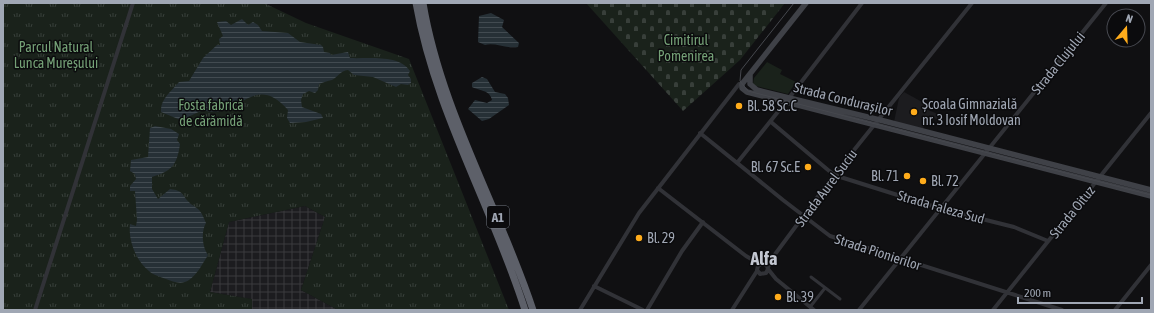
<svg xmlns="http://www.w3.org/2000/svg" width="1154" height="313" viewBox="0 0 1154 313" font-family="'Asap Condensed',sans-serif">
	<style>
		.built { fill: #1c1c1f }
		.industrial { fill: url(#industrial-grid) }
		.grass { fill: #1a221b }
		.cemetery { fill: url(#cemetery-stones) }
		.park { fill: url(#park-tufts) }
		.water { fill: url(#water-rules) }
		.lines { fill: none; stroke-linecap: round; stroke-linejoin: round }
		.pedestrian { stroke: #313237; stroke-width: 3 }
		.minor { stroke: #313237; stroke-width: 4 }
		.secondary { stroke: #3f4147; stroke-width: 5.5 }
		.motorway { stroke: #5d6069; stroke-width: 7 }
		.tram { stroke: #46484e; stroke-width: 1 }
		.poi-dot { fill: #ffac1b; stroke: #0b0b0d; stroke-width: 1.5 }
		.labels { text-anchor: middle; stroke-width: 3; stroke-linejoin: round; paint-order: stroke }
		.shield { fill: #0b0b0d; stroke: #737882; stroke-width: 1 }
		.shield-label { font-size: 13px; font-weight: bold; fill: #a0a7b4 }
		.park-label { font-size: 14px; fill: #75a177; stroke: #0b0b0d }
		.street-label { font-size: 14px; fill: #a0a7b4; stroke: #0b0b0d }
		.poi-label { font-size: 14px; fill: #a0a7b4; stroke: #0b0b0d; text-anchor: start }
		.district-label { font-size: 18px; font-weight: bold; fill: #c2c6d0; stroke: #0b0b0d }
	</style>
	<defs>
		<pattern id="industrial-grid" width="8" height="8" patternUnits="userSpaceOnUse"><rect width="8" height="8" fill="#1c1c1f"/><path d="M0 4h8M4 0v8" fill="none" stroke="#3a3a3d"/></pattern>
		<pattern id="cemetery-stones" width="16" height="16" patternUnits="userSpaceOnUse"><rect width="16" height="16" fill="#1a221b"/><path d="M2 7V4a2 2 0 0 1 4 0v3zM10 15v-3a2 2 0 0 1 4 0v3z" fill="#383f3a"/></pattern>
		<pattern id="park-tufts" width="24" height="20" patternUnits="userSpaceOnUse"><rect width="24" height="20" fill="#1a221b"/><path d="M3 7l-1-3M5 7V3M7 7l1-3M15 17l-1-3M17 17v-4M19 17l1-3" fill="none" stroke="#383f3a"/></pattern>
		<pattern id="water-rules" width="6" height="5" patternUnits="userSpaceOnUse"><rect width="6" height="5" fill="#263036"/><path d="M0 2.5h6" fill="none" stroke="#424b51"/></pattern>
	</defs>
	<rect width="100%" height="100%" fill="#101012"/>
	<path class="built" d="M904,92L924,103L923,108L938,114L937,119L933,118L932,121L926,119L923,129L894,122L899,98Z"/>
	<path class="industrial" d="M305,206L325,217L301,290L338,310H252L251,299L210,292L229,222Z"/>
	<path class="grass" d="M767,62L782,70L780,74L796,82L788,94L756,86L753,84L754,78Z"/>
	<path class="cemetery" d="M586,3H785L740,60L683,111Z"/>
	<path class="park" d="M3,3H264L306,23L409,59L509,310H338L301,290L325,217L305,206L229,222L210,292L252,299V310H3Z"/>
	<path class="water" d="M491,13L504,20L502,27L519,43L518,47C506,49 495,42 485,45L478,42L479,16Z
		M242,19L248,25L253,22L258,25L262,31L288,33L300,42L321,45L323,47L324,52L330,53L331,55L348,52L350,58C367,59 399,54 410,71L408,75L411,79V83L408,85L401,84L396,87L373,77L354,75L348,70C340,71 338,77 332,80C327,81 324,82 319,84L318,90L315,93L309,91L303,94L301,100L302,107L321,114L323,118L306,122L290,123L287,118L288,110C253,70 238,122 203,110L190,116L183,121L161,112C160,99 171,92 179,82L189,81L203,58L217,45H220L219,39L223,36L217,22L226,21L231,25Z
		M482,77L487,79L495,92L505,94L508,98L509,105L489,119L482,121L468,109L475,100L487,103L492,100C490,90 480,91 472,87V83Z
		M155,126L171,129L179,134L177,140L180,144C177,165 172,171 152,177V189L158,199L170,189C185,191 181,195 190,203C190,204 195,206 195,207C201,210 203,216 206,223C201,231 202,247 208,255C203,263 197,275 189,280C182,285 173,282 166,279C161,277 153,275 149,271C136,261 128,240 130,224L136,226L137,220L135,191H130V186L136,179L135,174L130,171L131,160L148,157L150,128Z"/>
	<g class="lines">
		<path class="pedestrian" d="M811,277L840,299
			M810,307L825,288"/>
		<path class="minor" d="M789,98L862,3
			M771,122L834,175L942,209L1014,227L1048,241
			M700,133L783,200L830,236L1062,310
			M737,163L785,103
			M658,188L746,256L760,264
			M763,263L767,266L768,269L766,273L760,274L757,270L758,266L773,257
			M768,267L773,257L834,175L972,3
			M768,269L776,279L814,310
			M594,286L643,310
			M35,310L133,3
			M580,310L639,213L739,84H742
			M647,310L682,251L703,222
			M732,310L757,271
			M859,310L1106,3
			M993,310L1151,113
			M1115,310L1151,265"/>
		<path class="secondary" d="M806,3L742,84V88L747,92L1151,196
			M750,75V84L757,90L884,121L1151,190"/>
		<path class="motorway" d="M416,3C435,111 492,206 525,310
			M423,3C441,111 499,207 533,310"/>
		<path class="tram" d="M794,3L741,70L740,81L748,91L1151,195"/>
	</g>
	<g class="poi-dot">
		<circle cx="739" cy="106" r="4"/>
		<circle cx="914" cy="112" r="4"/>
		<circle cx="808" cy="167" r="4"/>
		<circle cx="907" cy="176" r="4"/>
		<circle cx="923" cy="181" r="4"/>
		<circle cx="639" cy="238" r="4"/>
		<circle cx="778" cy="297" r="4"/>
	</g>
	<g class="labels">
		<rect class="shield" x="487" y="206" width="22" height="22" rx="3"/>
		<g class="shield-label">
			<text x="498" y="222">A1</text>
		</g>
		<g class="park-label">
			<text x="686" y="45">Cimitirul<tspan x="686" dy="16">Pomenirea</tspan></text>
			<text x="56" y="52">Parcul Natural<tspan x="56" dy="16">Lunca Mureșului</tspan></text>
			<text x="211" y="110">Fosta fabrică<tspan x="211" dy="16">de cărămidă</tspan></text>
		</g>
		<g class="street-label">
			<text transform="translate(1058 63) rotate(-51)" y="5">Strada Clujului</text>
			<text transform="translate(843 99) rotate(14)" y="5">Strada Condurașilor</text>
			<text transform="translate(826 188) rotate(-53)" y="5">Strada Aurel Suciu</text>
			<text transform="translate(941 207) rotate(16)" y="5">Strada Faleza Sud</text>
			<text transform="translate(1072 212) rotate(-51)" y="5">Strada Oituz</text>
			<text transform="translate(878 252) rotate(18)" y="5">Strada Pionierilor</text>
		</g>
		<g class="poi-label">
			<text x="922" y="109">Școala Gimnazială<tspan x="922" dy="16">nr. 3 Iosif Moldovan</tspan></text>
			<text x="747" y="111">Bl. 58 Sc.C</text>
			<text x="800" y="172" text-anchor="end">Bl. 67 Sc.E</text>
			<text x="899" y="181" text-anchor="end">Bl. 71</text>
			<text x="931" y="186">Bl. 72</text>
			<text x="647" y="243">Bl. 29</text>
			<text x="786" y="302">Bl. 39</text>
		</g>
		<g class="district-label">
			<text x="764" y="265">Alfa</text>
		</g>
	</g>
	<rect width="1154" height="313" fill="none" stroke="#a0a7b4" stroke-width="8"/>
	<g transform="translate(1126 28) rotate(19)"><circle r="19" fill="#0b0b0d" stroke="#474950"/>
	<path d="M0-3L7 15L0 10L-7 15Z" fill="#ffac1b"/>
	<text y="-6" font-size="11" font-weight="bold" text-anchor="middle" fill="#a0a7b4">N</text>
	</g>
	<path d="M1018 297v6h124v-6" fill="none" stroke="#a0a7b4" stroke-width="2"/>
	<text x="1024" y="297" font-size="12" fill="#a0a7b4" stroke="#0b0b0d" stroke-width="3" paint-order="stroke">200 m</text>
</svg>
